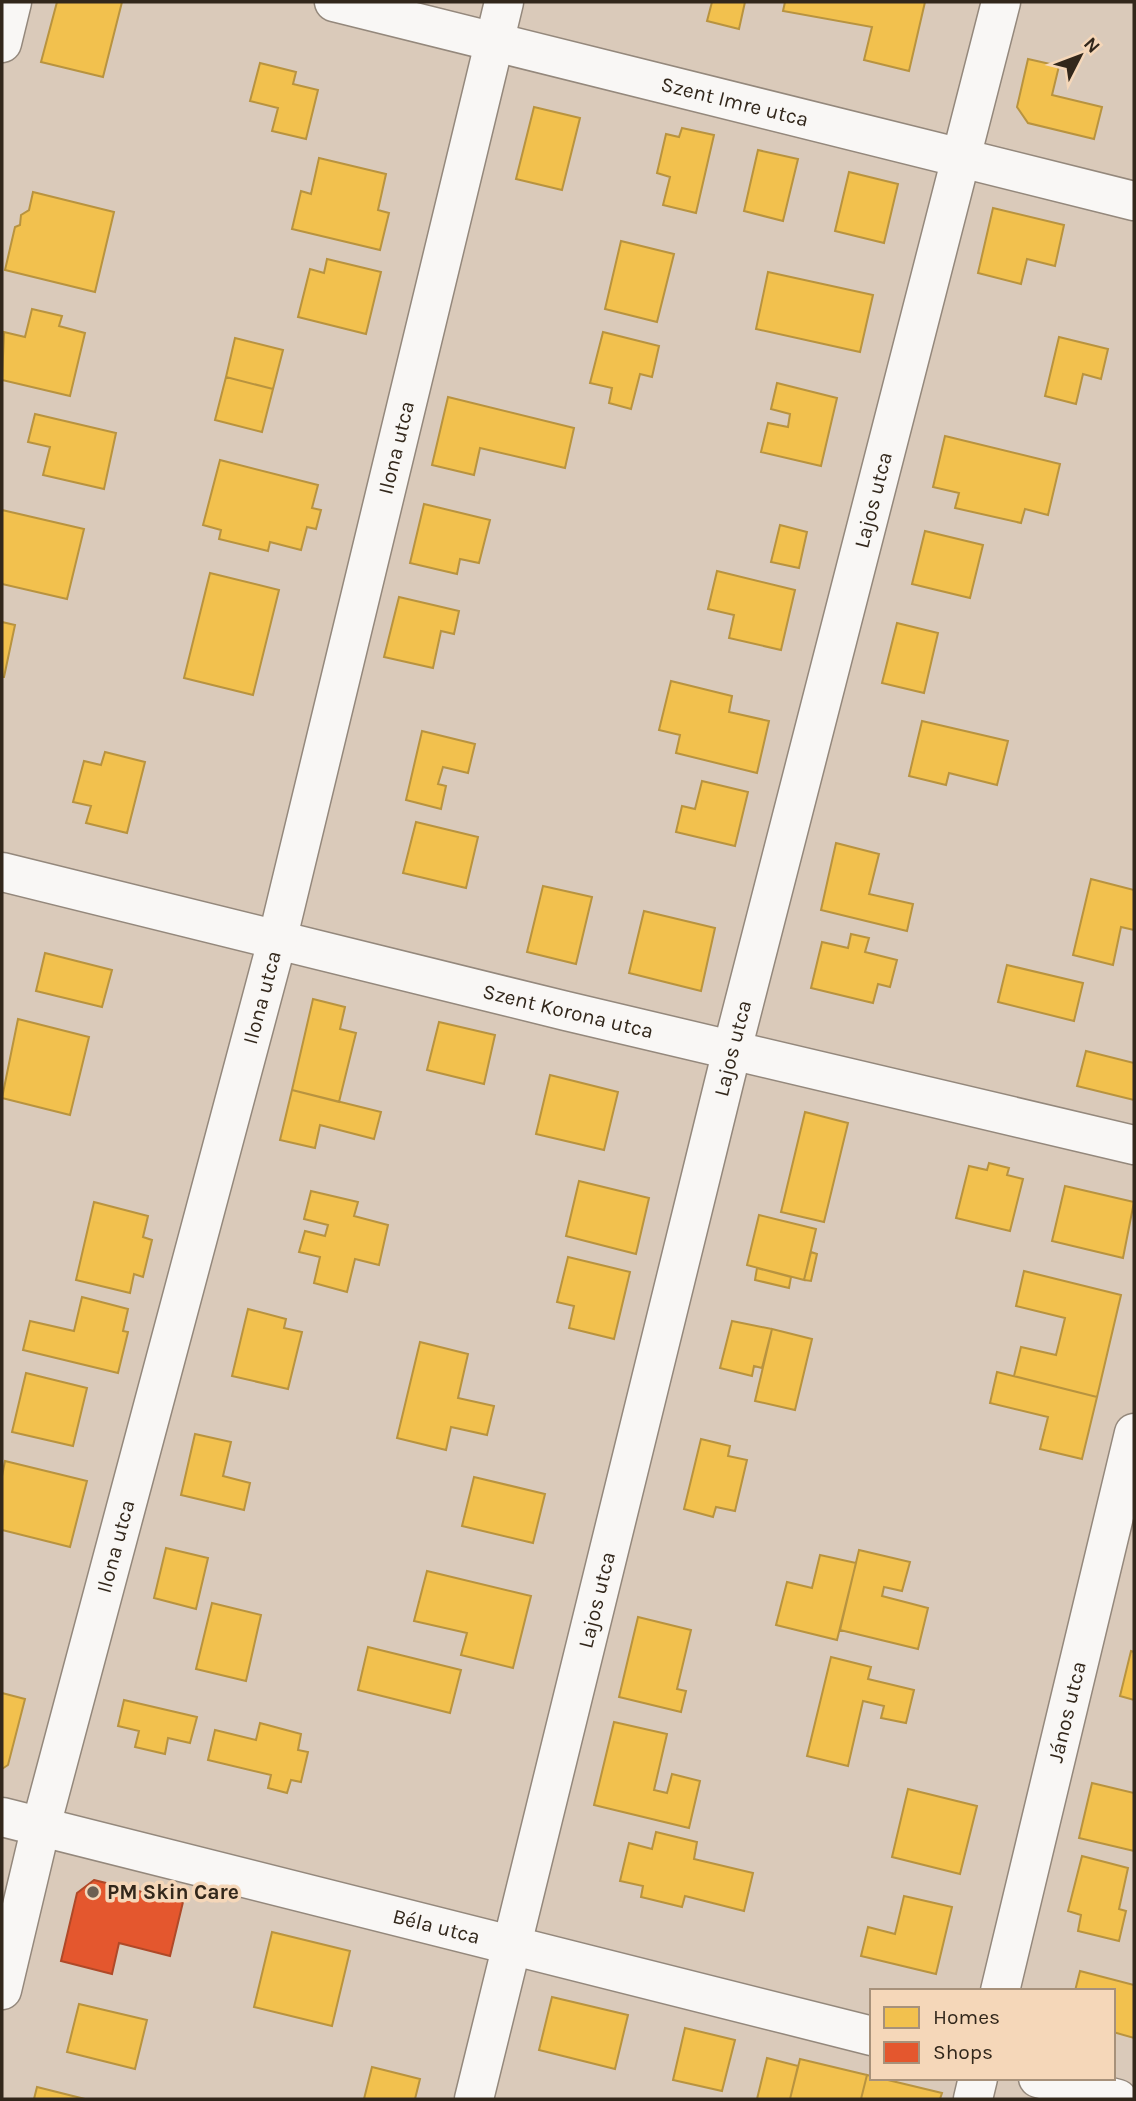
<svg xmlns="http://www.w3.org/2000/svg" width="1136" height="2101" viewBox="0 0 1136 2101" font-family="Karla,sans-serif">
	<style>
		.homes { fill: #f2c14e; stroke: #b8933f; stroke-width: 2 }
		.shops { fill: #e4572e; stroke: #af4928; stroke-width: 2 }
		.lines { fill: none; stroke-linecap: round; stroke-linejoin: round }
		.minor-casing { stroke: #94887c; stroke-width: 41 }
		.tertiary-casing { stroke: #94887c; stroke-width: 41 }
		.minor { stroke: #f9f7f5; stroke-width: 38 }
		.tertiary { stroke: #f9f7f5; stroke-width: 38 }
		.poi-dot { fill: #6d6053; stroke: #f5d7b9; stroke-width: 2.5 }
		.labels { text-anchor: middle; stroke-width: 7; stroke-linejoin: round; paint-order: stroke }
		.street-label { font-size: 21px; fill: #32271b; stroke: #f5d7b9 }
		.poi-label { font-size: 21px; font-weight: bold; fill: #32271b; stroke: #f5d7b9; text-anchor: start }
	</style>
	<rect width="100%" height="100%" fill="#dacaba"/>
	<path class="homes" d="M57,2H122L103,77L41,62Z
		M712,2H745L739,29L707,21Z
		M785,2H925L909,71L864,60L872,27L783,11Z
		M1028,59L1059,66L1052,95L1102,107L1094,139L1028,123L1017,107Z
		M260,63L296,72L293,84L318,90L306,139L272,131L278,108L250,101Z
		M534,107L580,118L562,190L516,179Z
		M682,128L714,135L696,213L663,205L670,177L657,173L666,134L679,137Z
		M758,150L798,159L783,221L744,211Z
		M319,158L386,174L378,210L389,213L380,250L292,229L301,191L311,194Z
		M849,172L898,184L884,243L835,231Z
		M33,192L114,212L95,292L5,270L15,227L20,225L21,215L29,210Z
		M993,208L1064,225L1055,266L1027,259L1021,284L978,273Z
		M621,241L674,254L657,322L605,309Z
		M327,259L381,272L366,334L298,317L310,269L324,273Z
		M768,272L873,295L860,352L756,329Z
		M32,309L62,316L59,326L85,333L70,396L2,380L4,332L25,337Z
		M603,332L659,346L652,377L640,374L631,409L609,403L612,388L590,383Z
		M1059,337L1108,349L1101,379L1083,374L1076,404L1045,396Z
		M235,338L283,350L273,389L226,377Z
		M226,377L273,389L262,432L215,420Z
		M777,383L837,398L821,466L761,452L768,423L788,427L790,414L771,409Z
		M448,397L574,428L565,468L480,448L474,475L432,465Z
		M35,414L116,433L104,489L43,475L50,447L28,442Z
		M945,436L1060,464L1048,515L1025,509L1021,523L955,508L959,493L933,487Z
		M220,460L318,485L312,508L321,510L316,529L307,527L301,550L270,542L268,551L219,539L221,530L203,525Z
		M424,504L490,520L479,563L460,559L457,574L410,563Z
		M2,510L84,529L67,599L2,584Z
		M780,525L807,532L799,568L771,562Z
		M925,531L983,545L970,598L912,584Z
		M717,571L795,590L781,650L729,638L734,615L708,609Z
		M210,573L279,590L253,695L184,678Z
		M399,597L459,611L454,634L441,631L433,668L384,657Z
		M2,622L15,625L4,677H2Z
		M897,623L938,633L924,693L882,683Z
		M671,681L732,696L729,712L769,721L757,773L676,753L680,735L659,730Z
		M922,721L1008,741L997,785L949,773L946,785L909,776Z
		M422,731L475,744L468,773L443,767L438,784L446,786L441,809L406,800Z
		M105,752L145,762L127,833L86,823L91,806L73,802L84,761L101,765Z
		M702,781L748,792L735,846L676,832L682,806L695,809Z
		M416,822L478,837L466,888L403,873Z
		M836,843L879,854L869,894L913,904L907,931L821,910Z
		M1091,879L1134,890V930L1121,927L1113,965L1073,955Z
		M543,886L592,897L576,964L527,952Z
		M644,911L715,928L701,991L629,973Z
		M851,934L869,938L865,952L897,960L890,987L878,984L873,1003L811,988L822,942L848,948Z
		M45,953L112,970L102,1007L36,991Z
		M1007,965L1083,983L1074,1021L998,1002Z
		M313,999L345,1007L340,1029L356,1033L339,1102L292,1090Z
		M18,1019L89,1037L70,1115L2,1098Z
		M439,1022L495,1035L484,1084L427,1070Z
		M1086,1051L1134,1063V1100L1077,1086Z
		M550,1075L618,1092L604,1150L536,1134Z
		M292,1090L381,1112L374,1139L320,1125L315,1148L280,1140Z
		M805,1112L848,1123L824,1222L781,1212Z
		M989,1163L1009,1168L1007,1175L1023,1179L1010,1231L956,1218L969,1166L987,1170Z
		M579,1181L649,1198L636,1254L566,1236Z
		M1065,1186L1134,1202L1123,1258L1052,1241Z
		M311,1191L358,1202L354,1216L388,1225L379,1265L355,1259L347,1292L314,1283L320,1257L299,1252L305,1231L325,1236L328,1225L304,1219Z
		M94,1202L148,1216L143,1237L152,1240L143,1277L134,1274L130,1293L76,1280Z
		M759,1215L816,1229L804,1280L747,1265Z
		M811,1252L817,1254L811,1281L804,1280Z
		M568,1257L630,1272L614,1339L569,1328L574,1306L557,1302Z
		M757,1268L791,1277L789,1288L755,1280Z
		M1024,1271L1121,1295L1097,1397L1014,1376L1021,1347L1056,1355L1065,1318L1016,1306Z
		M82,1297L128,1309L123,1331L128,1332L118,1373L23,1350L30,1321L74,1331Z
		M248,1309L286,1319L284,1328L302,1332L288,1389L232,1376Z
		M732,1321L772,1329L762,1368L754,1366L752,1376L720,1368Z
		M772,1329L812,1339L795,1410L755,1401Z
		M420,1342L468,1354L458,1398L494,1406L487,1435L451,1427L446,1450L397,1438Z
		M997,1372L1097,1397L1082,1459L1040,1449L1048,1417L990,1403Z
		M26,1373L87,1388L73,1446L12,1432Z
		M195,1434L231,1442L223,1476L250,1483L244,1510L181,1495Z
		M701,1439L730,1446L728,1456L747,1460L735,1511L716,1507L713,1517L684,1509Z
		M5,1461L87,1481L70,1547L2,1530V1476Z
		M474,1477L545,1494L533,1543L462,1526Z
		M166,1548L208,1558L196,1609L154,1598Z
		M859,1550L910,1562L902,1591L884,1587L882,1596L928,1608L918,1649L840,1630Z
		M820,1555L856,1563L837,1640L776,1625L787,1582L812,1588Z
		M427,1571L531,1596L513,1668L461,1655L467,1633L414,1621Z
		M212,1603L261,1615L246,1681L196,1669Z
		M638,1617L691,1630L677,1689L686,1691L681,1712L619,1697Z
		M368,1647L461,1670L450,1713L358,1690Z
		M1131,1651L1134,1652V1700L1120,1696Z
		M831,1657L871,1667L868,1679L914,1690L906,1723L881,1718L884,1706L863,1701L848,1766L807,1756Z
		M2,1693L25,1699L8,1765L2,1769Z
		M124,1700L197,1717L190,1743L168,1738L165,1754L135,1747L139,1731L118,1726Z
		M614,1722L667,1734L654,1790L667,1793L672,1774L700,1781L689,1828L594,1805Z
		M260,1723L301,1734L298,1750L308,1752L301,1782L291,1780L287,1793L268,1788L271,1775L208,1760L215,1730L256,1740Z
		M1092,1783L1134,1793V1851L1079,1838Z
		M908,1789L977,1806L960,1874L892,1857Z
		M656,1832L697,1842L694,1859L753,1873L744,1911L685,1896L682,1907L641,1897L643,1886L620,1881L629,1843L652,1849Z
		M1082,1856L1128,1868L1119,1909L1126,1911L1119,1941L1078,1931L1081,1915L1068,1911Z
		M904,1896L952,1907L936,1974L861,1956L868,1927L895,1934Z
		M272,1932L350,1951L332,2026L254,2007Z
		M1080,1971L1134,1985V2038L1113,2032V1991H1075Z
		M552,1997L628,2015L615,2069L539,2050Z
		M79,2004L147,2020L135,2069L67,2052Z
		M685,2028L735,2040L722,2091L673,2080Z
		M767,2058L798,2066L790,2099H757Z
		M800,2059L867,2075L861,2099H790Z
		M372,2067L420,2079L415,2099H364Z
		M867,2075L942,2093L940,2099H861Z
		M37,2087L85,2099H34Z"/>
	<path class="shops" d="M94,1880L183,1902L170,1956L119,1943L112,1974L61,1961L77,1893Z"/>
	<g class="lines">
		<defs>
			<g id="minor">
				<path id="s1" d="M334,2L1134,201"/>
				<path d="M2,43L12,2"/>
				<path id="s2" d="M2,872L566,1011L1134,1145"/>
				<path id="s3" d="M2,1817L872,2036"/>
				<path id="s4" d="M2,1990L41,1826L277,941L504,2"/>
				<path d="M1038,2078L1118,2099"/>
				<path id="s5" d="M474,2099L732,1050L1001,2"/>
			</g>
			<g id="tertiary">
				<path id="s6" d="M1000,1991L1134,1433"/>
				<path d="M973,2099L978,2078"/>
			</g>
		</defs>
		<use href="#minor" class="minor-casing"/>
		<use href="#tertiary" class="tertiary-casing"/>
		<use href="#minor" class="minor"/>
		<use href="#tertiary" class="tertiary"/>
	</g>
	<circle class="poi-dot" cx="93" cy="1892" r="7"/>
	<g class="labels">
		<g class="street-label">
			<text dy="7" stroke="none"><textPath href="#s1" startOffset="413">Szent Imre utca</textPath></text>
			<text dy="7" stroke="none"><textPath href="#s4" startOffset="1592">Ilona utca</textPath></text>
			<text dy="7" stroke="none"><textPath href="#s5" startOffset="1648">Lajos utca</textPath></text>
			<text dy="7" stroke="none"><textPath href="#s4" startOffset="1026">Ilona utca</textPath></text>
			<text dy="7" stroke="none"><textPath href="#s2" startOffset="583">Szent Korona utca</textPath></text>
			<text dy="7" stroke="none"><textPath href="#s5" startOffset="1082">Lajos utca</textPath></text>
			<text dy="7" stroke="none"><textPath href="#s4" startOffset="458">Ilona utca</textPath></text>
			<text dy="7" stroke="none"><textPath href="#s5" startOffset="514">Lajos utca</textPath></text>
			<text dy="7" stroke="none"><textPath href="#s6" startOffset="287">János utca</textPath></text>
			<text dy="7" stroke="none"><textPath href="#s3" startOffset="448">Béla utca</textPath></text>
		</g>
		<g class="poi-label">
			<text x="107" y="1899">PM Skin Care</text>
		</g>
	</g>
	<rect width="1136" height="2101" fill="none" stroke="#32271b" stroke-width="7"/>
	<rect x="870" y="1989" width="245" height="91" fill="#f5d7b9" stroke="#a7917a" stroke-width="2"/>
	<rect x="884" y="2007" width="35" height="21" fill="#f2c14e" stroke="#a7917a" stroke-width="2"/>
	<text x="933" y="2024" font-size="21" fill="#32271b">Homes</text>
	<rect x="884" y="2042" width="35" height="21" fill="#e4572e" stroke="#a7917a" stroke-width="2"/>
	<text x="933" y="2059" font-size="21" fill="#32271b">Shops</text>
	<g transform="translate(1080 56) rotate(48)" stroke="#f5d7b9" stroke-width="5" paint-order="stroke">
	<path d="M0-5L12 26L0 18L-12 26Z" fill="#32271b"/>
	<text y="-10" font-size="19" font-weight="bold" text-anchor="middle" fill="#32271b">N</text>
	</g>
</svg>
